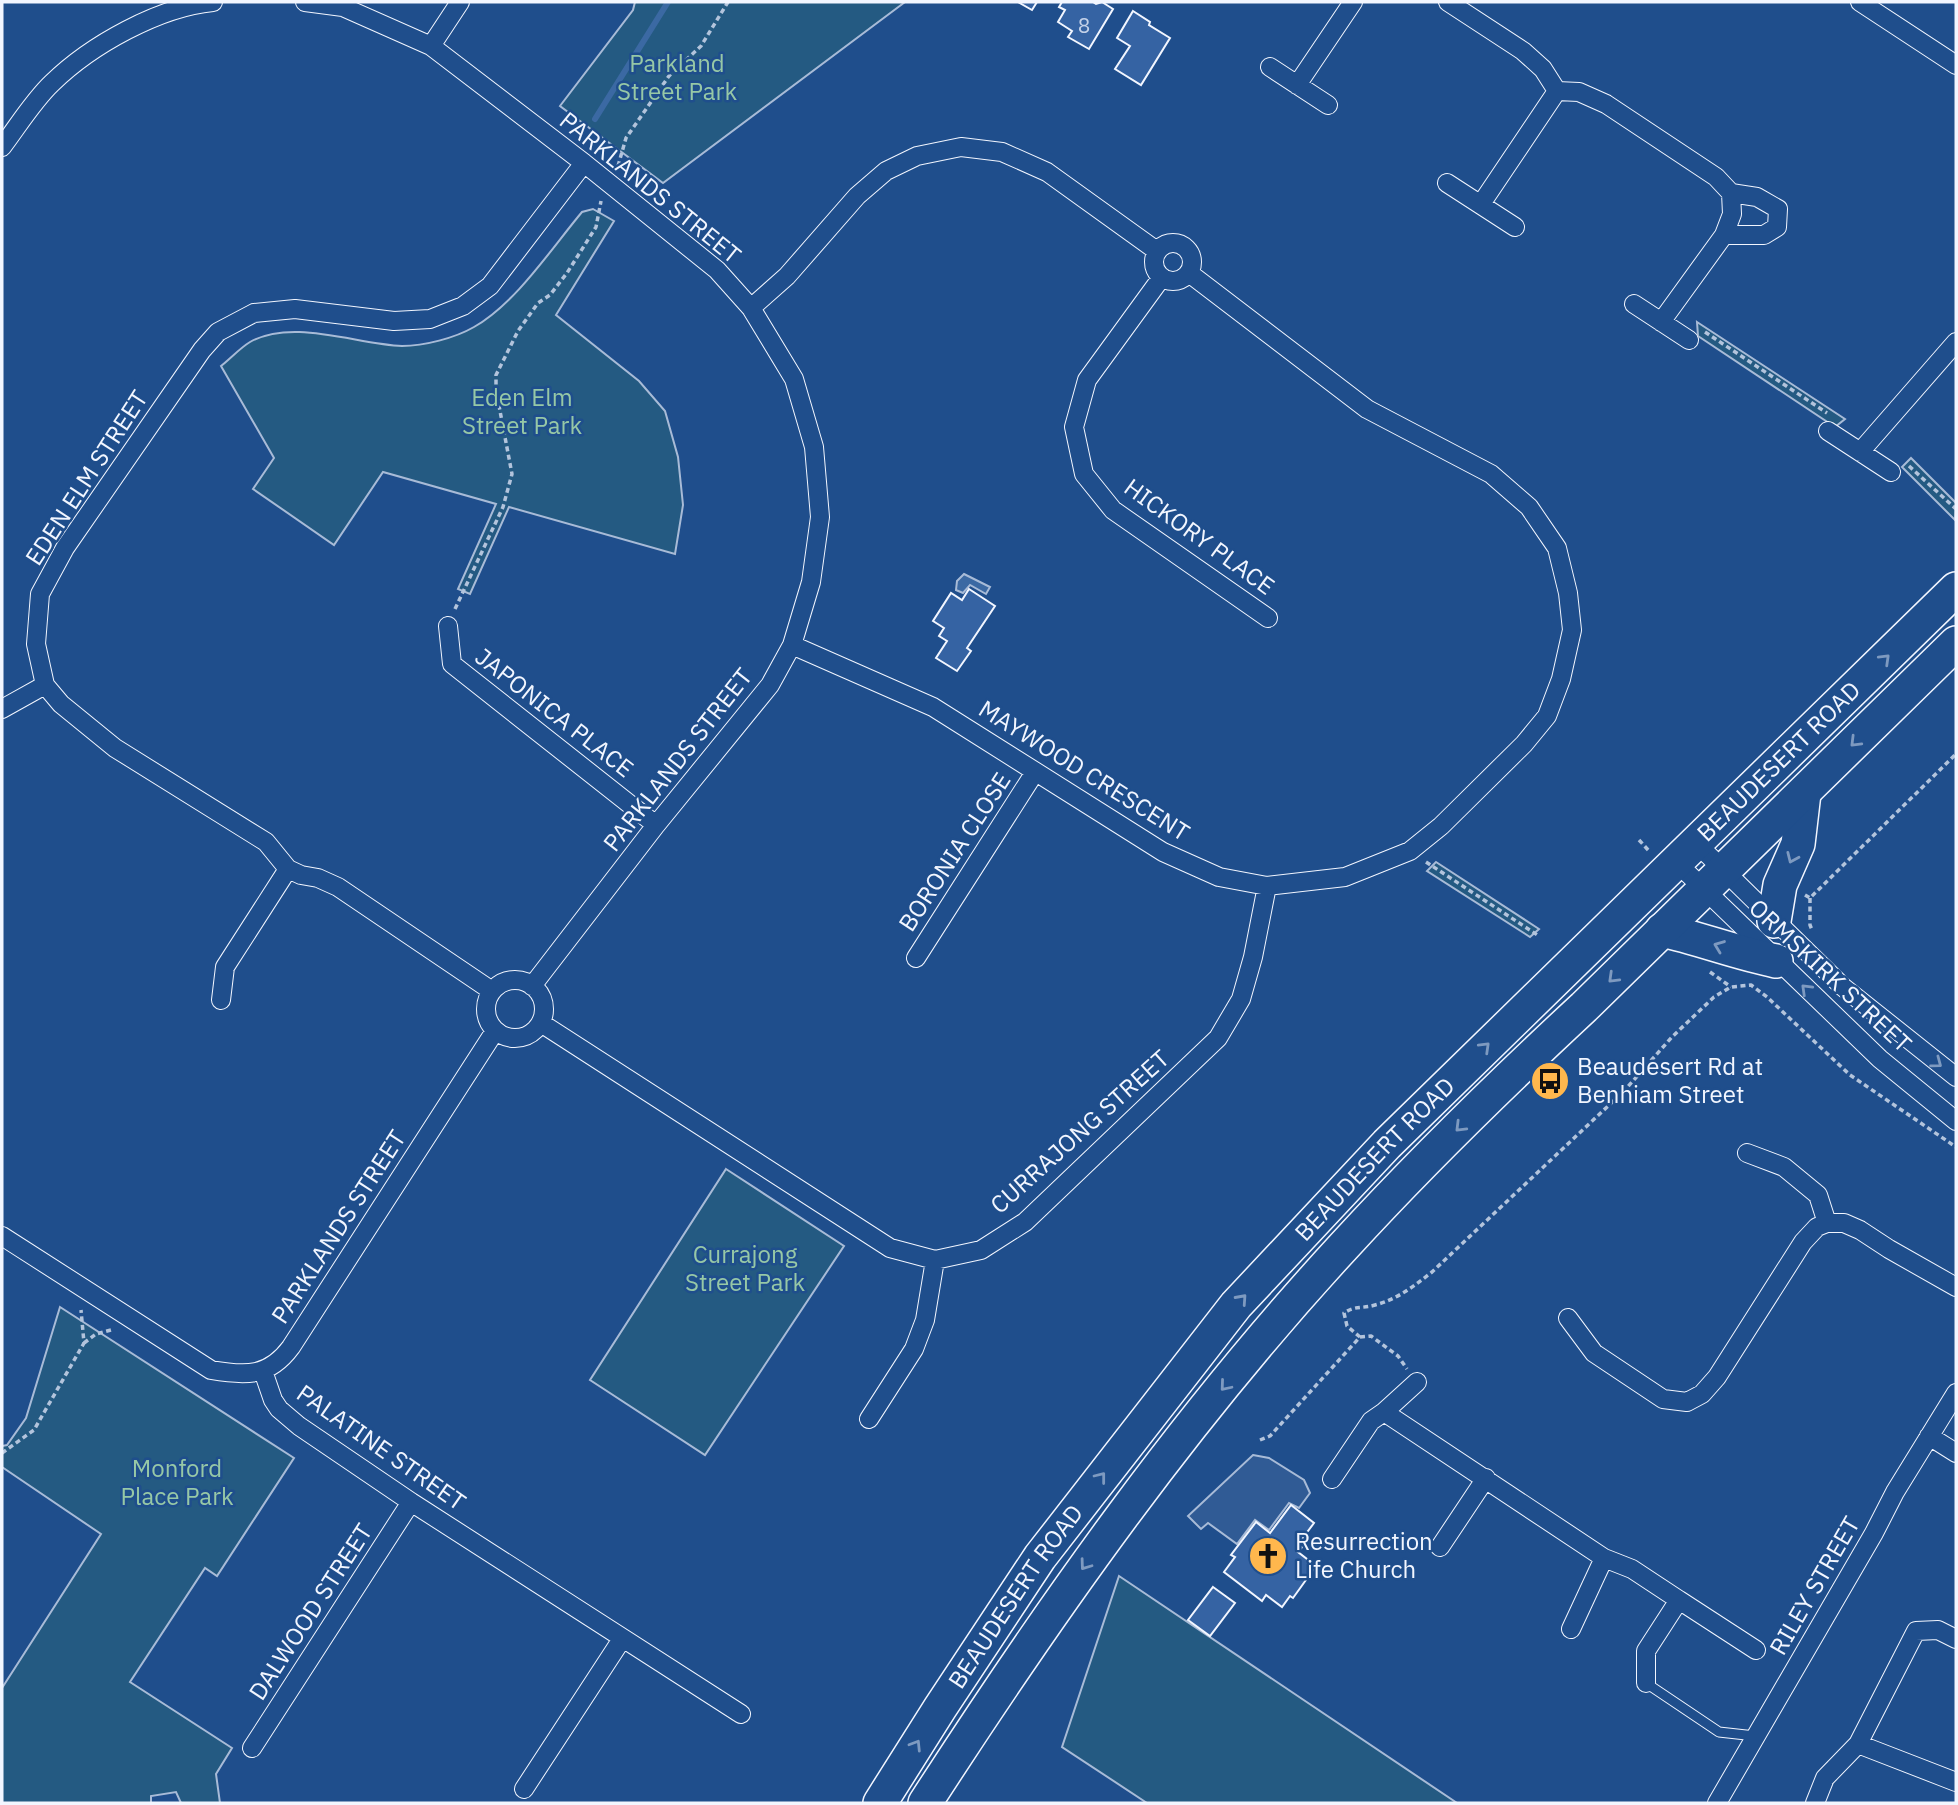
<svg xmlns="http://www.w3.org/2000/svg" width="1958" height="1805" viewBox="0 0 1958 1805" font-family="'IBM Plex Sans',sans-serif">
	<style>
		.green { fill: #245a82; stroke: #a8bbd7; stroke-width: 2 }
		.parking { fill: #305b95; stroke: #a8bbd7; stroke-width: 2 }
		.water { fill: #3b69a3; stroke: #a8bbd7; stroke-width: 2 }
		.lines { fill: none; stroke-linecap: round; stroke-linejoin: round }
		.stream { stroke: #3b69a3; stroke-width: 6 }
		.building { fill: #3563a3; stroke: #f2f6ff; stroke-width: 2 }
		.lane-casing { stroke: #f2f6ff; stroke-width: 11 }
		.street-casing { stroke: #f2f6ff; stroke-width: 20 }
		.highway-casing { stroke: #f2f6ff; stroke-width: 36 }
		.path { stroke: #b3c4dc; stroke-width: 3.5; stroke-dasharray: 5 3.5; stroke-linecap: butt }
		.lane { stroke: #1f4e8c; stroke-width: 9 }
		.street { stroke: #1f4e8c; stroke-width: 18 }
		.highway { stroke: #1f4e8c; stroke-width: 33 }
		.oneway { stroke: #7e9ac0 }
		.labels { text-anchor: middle; stroke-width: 5; stroke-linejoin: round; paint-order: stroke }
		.number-label { font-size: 21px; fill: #c3d1e8 }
		.park-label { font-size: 24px; fill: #97c8a6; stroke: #1f4e8c }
		.street-label { font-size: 24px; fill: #f2f6ff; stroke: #1f4e8c }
		.poi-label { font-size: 24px; fill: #f2f6ff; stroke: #1f4e8c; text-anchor: start }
	</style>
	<rect width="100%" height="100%" fill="#1f4e8c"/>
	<path class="green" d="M635,2H905L663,183L560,106L633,10Z
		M593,209L614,221L556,315L639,381L665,411L678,457L683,505L675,554L509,507L470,594L458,589L496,504L383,472L334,545L253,489L274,458L221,366C230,359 240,348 250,342C292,318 356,344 402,346C424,346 455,338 474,327C516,303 551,249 582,212Z
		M1697,322L1845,419L1835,427L1698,336Z
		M1911,458L1956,503L1955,520L1902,467Z
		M1436,862L1539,929L1530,937L1427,871Z
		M726,1169L844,1246L705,1455L590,1380Z
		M60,1307L294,1458L217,1576L205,1568L130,1682L232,1748L216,1774L220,1803H181L176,1792L151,1796V1803H2V1688L101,1534L2,1467V1446L7,1445L26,1418Z
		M1119,1576L1457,1803H1147L1062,1747Z"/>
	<path class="parking" d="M1253,1455L1269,1458L1304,1480L1310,1493L1299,1508L1289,1503L1269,1530L1255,1520L1237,1544L1208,1523L1201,1529L1188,1516Z"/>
	<path class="water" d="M964,574L990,587L986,594L970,585L963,593L956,590L957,581Z"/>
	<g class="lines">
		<path class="stream" d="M595,119L668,2"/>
	</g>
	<path class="building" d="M1018,2H1037L1032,10Z
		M1062,2H1093L1096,4L1102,2L1113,9L1089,49L1068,37L1072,31L1058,22L1065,10L1059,7Z
		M1133,11L1150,22L1149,25L1170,38L1141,85L1115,69L1130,46L1117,38Z
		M969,589L995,606L967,648L971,651L957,671L936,658L947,641L939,636L944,628L933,621L951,593L962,600Z
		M1291,1505L1314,1523L1299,1543L1303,1546L1298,1552L1316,1566L1293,1598L1290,1596L1282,1607L1266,1595L1262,1601L1224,1572L1235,1557L1231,1555L1256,1522L1270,1533Z
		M1213,1587L1235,1603L1210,1636L1188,1620Z"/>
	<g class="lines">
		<defs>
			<path id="lane" d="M1646,1683L1719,1732L1755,1736"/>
			<path id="street" d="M305,2L343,7L431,46L584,163L717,270L751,308L794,379L814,447L820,517L811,582L792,645L770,685L656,825L532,986
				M1448,2L1523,51L1543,69L1557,91L1579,92L1606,104L1716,177L1731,193L1732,214L1724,235L1661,322
				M1860,2L1956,65
				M431,46L460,2
				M1270,67L1328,105
				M1297,85L1353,2
				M2,147C18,126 33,101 52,83C91,45 159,7 213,2
				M1447,183L1515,227
				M1481,204L1557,91
				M1724,235H1764L1777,227L1778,209L1757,197L1731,193
				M1154 262a19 19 0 1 1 38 0a19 19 0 1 1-38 0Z
				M1162,277L1087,380L1074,427L1084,474L1113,510L1268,618
				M1634,304L1689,340
				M751,308L787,276L857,196L886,171L917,156L961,147L1002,152L1047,172L1157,251
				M1828,431L1891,472
				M1860,452L1956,342
				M448,626L452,664L656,825
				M792,645L933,707L1163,852L1219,877L1267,886L1345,877L1410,851L1441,826L1524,744L1547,716L1561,679L1572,630L1568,593L1557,548L1529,507L1491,474L1367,409L1189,273
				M2,709L45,685
				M1696,843L1843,987L1956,1077
				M1676,862L1880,1059L1956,1121
				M916,958L1035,772
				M486 1009a29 29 0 1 1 58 0a29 29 0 1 1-58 0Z
				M492,991L338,887L318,878L301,875L288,869L266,842L115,748L61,704L45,685L36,644L40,594L65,548L202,350L218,332L254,313L295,309L394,321L430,319L463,306L490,286L584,163
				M221,1000L225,967L288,869
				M541,1023L890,1248L935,1260L981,1250L1025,1222L1218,1038L1241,999L1253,957L1267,886
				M1747,1153L1784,1167L1818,1195L1827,1223
				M2,1236L211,1370C246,1376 269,1377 291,1347L495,1031
				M1568,1318L1594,1353L1663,1399L1687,1402L1702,1394L1717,1377L1803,1242L1817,1227L1827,1223H1844L1860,1230L1889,1249L1956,1287
				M263,1371L273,1400L279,1409L299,1426L411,1502L741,1714
				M1384,1412L1604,1558L1632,1569L1679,1600L1646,1651V1683
				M869,1419L914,1349L925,1320L935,1260
				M1929,1436L1956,1453
				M1332,1479L1371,1421L1384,1412L1417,1382
				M1440,1547L1486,1478
				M1679,1600L1756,1650
				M1571,1629L1604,1558
				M1858,1744L1956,1782
				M252,1748L411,1502
				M524,1789L622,1639
				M1717,1803L1874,1533L1895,1492L1956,1393
				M1815,1803L1825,1778L1858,1744L1916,1631L1938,1630L1956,1639"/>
			<g id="highway">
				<path d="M1774,921L1780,885L1798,844L1804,793"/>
				<path d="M1662,930C1701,939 1737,953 1776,961"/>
				<path id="s1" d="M880,1803L940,1708L1040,1557L1236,1305L1387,1144L1956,589"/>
				<path d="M925,1803C1051,1608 1186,1417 1344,1246C1420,1163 1501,1084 1584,1007L1956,643"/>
			</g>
		</defs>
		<use href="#lane" class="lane-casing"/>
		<use href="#street" class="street-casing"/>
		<use href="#highway" class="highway-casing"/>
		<path class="path" d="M618,166L626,138L669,76L701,46L728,2
			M1705,332L1827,413
			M1909,466L1956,509
			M455,609L503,507L512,474L496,390V375L518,331L538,303L550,295L567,273L596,227L601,201
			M1639,840L1650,852
			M1426,862L1539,936
			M1805,895L1810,898L1956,754
			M1810,898V925L1812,930
			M1710,972L1731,987
			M1360,1337L1371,1336L1398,1356L1407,1369
			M84,1343L96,1334L111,1330
			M1260,1440L1270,1436L1360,1337L1347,1326L1344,1313C1356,1305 1362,1309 1375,1305C1398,1299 1414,1286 1432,1272L1624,1091L1672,1037L1714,997L1731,987L1751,985L1767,997L1850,1075L1956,1147
			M2,1453L34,1430L84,1343L81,1310"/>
		<use href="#lane" class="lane"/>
		<use href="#street" class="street"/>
		<use href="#highway" class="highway"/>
	</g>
	<defs><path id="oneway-chevron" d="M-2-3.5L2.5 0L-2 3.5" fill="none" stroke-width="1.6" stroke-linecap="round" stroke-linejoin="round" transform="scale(1.75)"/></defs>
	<g class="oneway">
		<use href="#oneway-chevron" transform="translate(1885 659) rotate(-44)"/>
		<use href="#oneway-chevron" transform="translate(1855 742) rotate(135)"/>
		<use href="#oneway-chevron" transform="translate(1792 858) rotate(114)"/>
		<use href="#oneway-chevron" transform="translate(1719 946) rotate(-159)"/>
		<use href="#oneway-chevron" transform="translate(1613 978) rotate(136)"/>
		<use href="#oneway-chevron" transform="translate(1806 989) rotate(-136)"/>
		<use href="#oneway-chevron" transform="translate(1485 1047) rotate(-44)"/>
		<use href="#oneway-chevron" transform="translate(1937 1063) rotate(37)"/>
		<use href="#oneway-chevron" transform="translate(1460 1127) rotate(135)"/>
		<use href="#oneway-chevron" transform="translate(1242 1299) rotate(-48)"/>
		<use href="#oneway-chevron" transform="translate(1225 1386) rotate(130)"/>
		<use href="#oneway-chevron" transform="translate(1101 1477) rotate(-52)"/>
		<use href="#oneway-chevron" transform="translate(1085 1565) rotate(126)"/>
		<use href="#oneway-chevron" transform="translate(916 1745) rotate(-58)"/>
	</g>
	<defs>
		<symbol id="bus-disc" viewBox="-11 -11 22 22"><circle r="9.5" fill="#ffb74d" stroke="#1f4e8c"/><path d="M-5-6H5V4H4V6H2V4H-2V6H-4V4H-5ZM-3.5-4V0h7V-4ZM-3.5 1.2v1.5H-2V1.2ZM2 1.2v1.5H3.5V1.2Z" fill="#111"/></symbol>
		<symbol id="church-disc" viewBox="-11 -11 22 22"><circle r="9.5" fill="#ffb74d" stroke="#1f4e8c"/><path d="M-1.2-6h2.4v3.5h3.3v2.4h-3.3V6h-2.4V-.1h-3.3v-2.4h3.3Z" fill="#111"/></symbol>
	</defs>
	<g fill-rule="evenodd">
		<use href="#bus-disc" x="1528" y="1059" width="44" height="44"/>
		<use href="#church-disc" x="1246" y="1534" width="44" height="44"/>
	</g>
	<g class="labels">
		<g class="number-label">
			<text x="1084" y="33">8</text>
		</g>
		<g class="park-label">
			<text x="677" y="72">Parkland<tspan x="677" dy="28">Street Park</tspan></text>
			<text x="522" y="406">Eden Elm<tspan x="522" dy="28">Street Park</tspan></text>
			<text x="745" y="1263">Currajong<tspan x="745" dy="28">Street Park</tspan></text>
			<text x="177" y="1477">Monford<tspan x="177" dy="28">Place Park</tspan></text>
		</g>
		<g class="street-label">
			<text transform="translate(650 188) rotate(39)" y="8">PARKLANDS STREET</text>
			<text transform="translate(87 478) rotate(-57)" y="8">EDEN ELM STREET</text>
			<text transform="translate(1199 537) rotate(36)" y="8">HICKORY PLACE</text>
			<text transform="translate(554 713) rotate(38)" y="8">JAPONICA PLACE</text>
			<text transform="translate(678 760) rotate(-52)" y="8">PARKLANDS STREET</text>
			<text dy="8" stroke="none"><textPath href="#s1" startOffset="1381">BEAUDESERT ROAD</textPath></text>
			<text transform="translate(1084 771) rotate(32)" y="8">MAYWOOD CRESCENT</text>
			<text transform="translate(955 852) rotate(-57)" y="8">BORONIA CLOSE</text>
			<text transform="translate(1830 976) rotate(43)" y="8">ORMSKIRK STREET</text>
			<text transform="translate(1080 1132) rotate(-42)" y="8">CURRAJONG STREET</text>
			<text dy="8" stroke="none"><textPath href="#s1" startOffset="814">BEAUDESERT ROAD</textPath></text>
			<text transform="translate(339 1227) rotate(-57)" y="8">PARKLANDS STREET</text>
			<text transform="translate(381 1448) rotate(35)" y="8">PALATINE STREET</text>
			<text transform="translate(1815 1586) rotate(-60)" y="8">RILEY STREET</text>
			<text dy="8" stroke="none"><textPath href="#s1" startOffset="247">BEAUDESERT ROAD</textPath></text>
			<text transform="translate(311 1612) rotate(-57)" y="8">DALWOOD STREET</text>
		</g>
		<g class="poi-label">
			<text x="1577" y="1075">Beaudesert Rd at<tspan x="1577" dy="28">Benhiam Street</tspan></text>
			<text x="1295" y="1550">Resurrection<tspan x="1295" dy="28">Life Church</tspan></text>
		</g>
	</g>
	<rect width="1958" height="1805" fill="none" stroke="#f2f6ff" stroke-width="7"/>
</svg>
